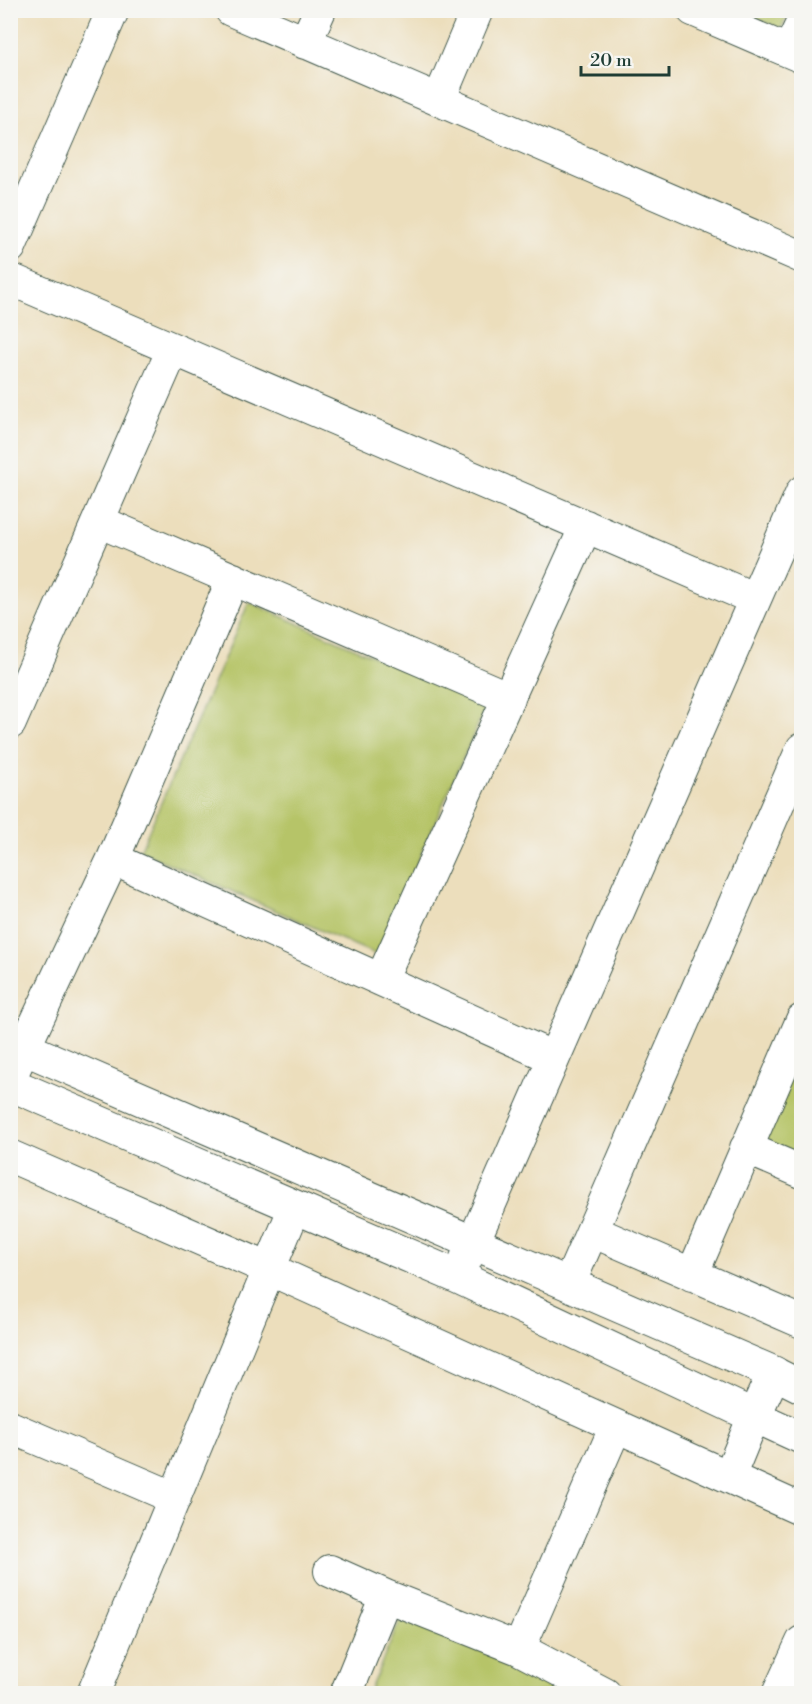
<svg xmlns="http://www.w3.org/2000/svg" width="812" height="1704" viewBox="0 0 812 1704" font-family="'Libre Bodoni',serif">
	<style>
		.park { fill: #b6c467; stroke: #6a804e; stroke-width: 1.5 }
		.lines { fill: none; stroke-linecap: round; stroke-linejoin: round }
		.minor-casing { stroke: #3e5548; stroke-width: 34 }
		.tertiary-casing { stroke: #3e5548; stroke-width: 35 }
		.minor { stroke: #fff; stroke-width: 32 }
		.tertiary { stroke: #fff; stroke-width: 33 }
	</style>
	<rect width="100%" height="100%" fill="#f6f6f2"/>
	<filter id="ink" filterUnits="userSpaceOnUse"><feTurbulence type="fractalNoise" baseFrequency=".0167" numOctaves="2"/><feDisplacementMap in="SourceGraphic" scale="12" xChannelSelector="R" yChannelSelector="G"/><feConvolveMatrix kernelMatrix="1 2 1 2 8 2 1 2 1" color-interpolation-filters="sRGB"/></filter>
	<filter id="wash" filterUnits="userSpaceOnUse"><feTurbulence type="fractalNoise" baseFrequency=".008" numOctaves="4" result="noise"/><feDisplacementMap in="SourceGraphic" scale="24" xChannelSelector="R" yChannelSelector="G"/><feGaussianBlur stdDeviation="1.35" result="paint"/><feColorMatrix in="noise" values="0 0 0 0 0 0 0 0 0 0 0 0 0 0 0 0 0 1.4 0 .05"/><feComposite in="paint" operator="in"/></filter>
	<g filter="url(#wash)">
		<rect width="100%" height="100%" fill="#ecdebc"/>
		<path class="park" d="M739,11H789L781,29Z
			M249,602L486,706L377,955L140,851Z
			M801,1044V1159L759,1140Z
			M406,1607L563,1693L368,1694Z"/>
	</g>
	<g filter="url(#ink)">
		<g class="lines">
			<defs>
				<path id="minor" d="M231,10L802,257
					M693,10L802,57
					M305,43L320,10
					M789,51L802,23
					M439,100L477,10
					M10,247L113,10
					M10,279L755,599
					M98,521L509,698
					M10,723L173,349
					M113,859L554,1058
					M381,980L586,526
					M10,1078L113,859L233,579
					M746,1148L802,1172
					M10,1156L269,1269L802,1510
					M592,1231L802,1322
					M692,1275L802,1020
					M458,1277L802,492
					M569,1284L802,749
					M774,1373L802,1387
					M10,1427L175,1498
					M729,1477L754,1416L802,1438
					M330,1571L386,1596L519,1649L605,1694
					M519,1649L616,1426
					M93,1694L295,1207
					M346,1694L386,1596
					M778,1694L802,1642"/>
				<path id="tertiary" d="M10,1042L774,1373L754,1416L458,1277L10,1084"/>
			</defs>
			<use href="#minor" class="minor-casing"/>
			<use href="#tertiary" class="tertiary-casing"/>
			<use href="#minor" class="minor"/>
			<use href="#tertiary" class="tertiary"/>
		</g>
	</g>
	<rect width="812" height="1704" fill="none" stroke="#f6f6f2" stroke-width="36"/>
	<path d="M581 66v9h88v-9" fill="none" stroke="#1f3d34" stroke-width="3"/>
	<text x="590" y="66" font-size="18" fill="#1f3d34" stroke="#f6f6f2" stroke-width="4.5" paint-order="stroke">20 m</text>
</svg>
